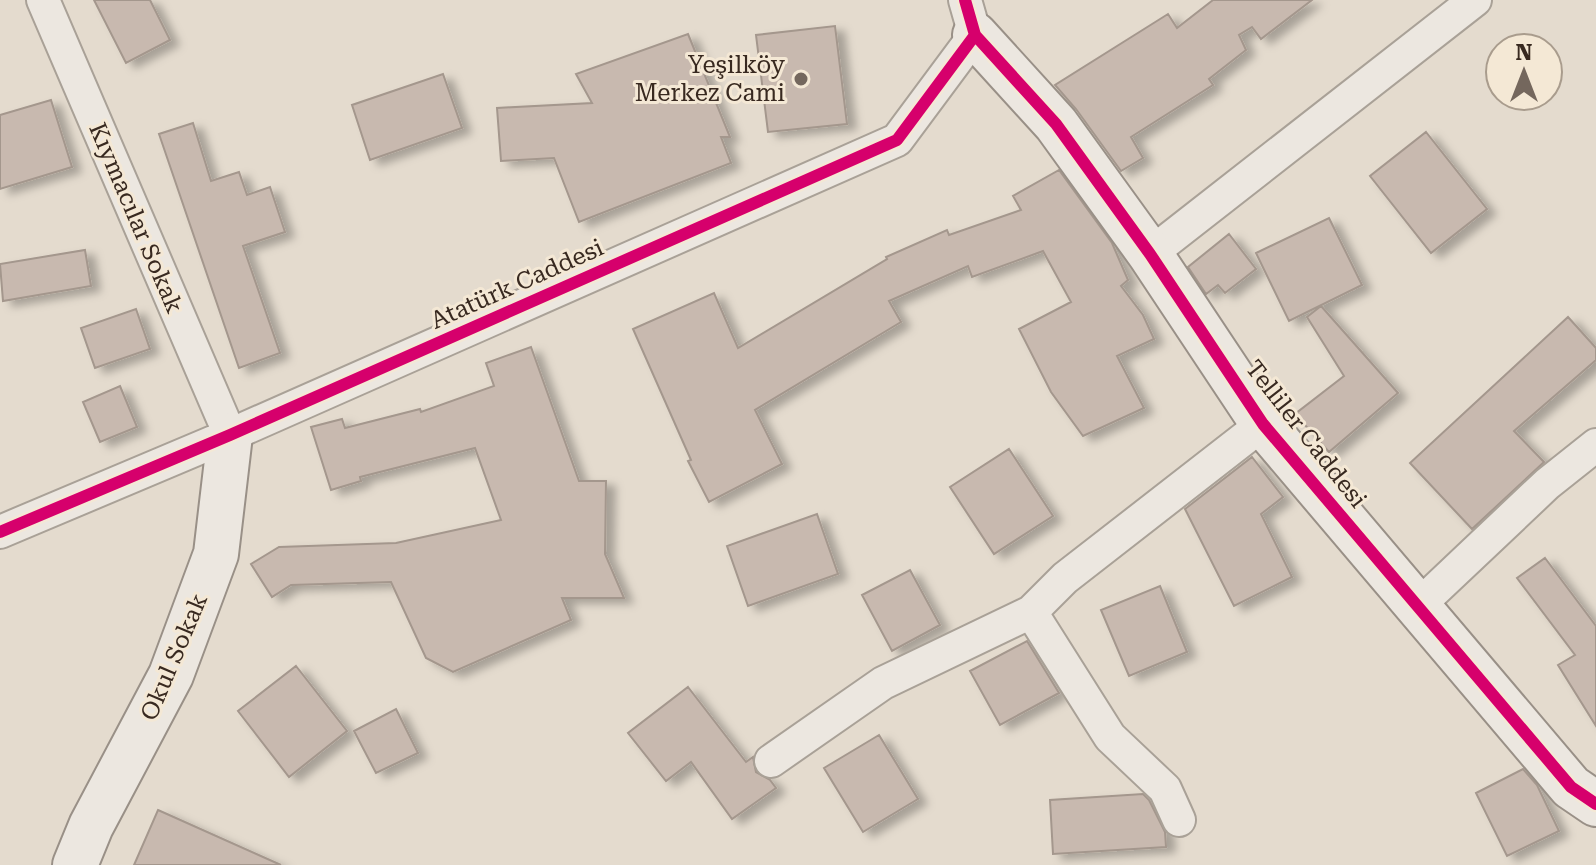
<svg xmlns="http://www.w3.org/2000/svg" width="1596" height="865" viewBox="0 0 1596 865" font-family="'Roboto Serif',serif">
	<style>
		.building { fill: #c8b9af; stroke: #a4978d; stroke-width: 2; filter: url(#shadow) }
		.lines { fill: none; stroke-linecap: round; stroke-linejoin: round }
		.street-casing { stroke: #a9a197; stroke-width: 36 }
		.secondary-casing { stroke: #999087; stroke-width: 48 }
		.street { stroke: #ece7e0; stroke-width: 32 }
		.secondary { stroke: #ece7e0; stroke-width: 44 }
		.cycleway-casing { stroke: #f4e8d5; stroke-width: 17 }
		.cycleway { stroke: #d6006c; stroke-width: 12 }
		.poi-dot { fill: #74675d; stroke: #f4e8d5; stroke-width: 3 }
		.labels { text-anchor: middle; stroke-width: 6; stroke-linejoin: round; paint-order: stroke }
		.poi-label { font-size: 24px; fill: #382920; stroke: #f4e8d5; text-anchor: end }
		.street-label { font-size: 24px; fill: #382920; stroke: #f4e8d5 }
	</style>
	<defs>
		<filter id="shadow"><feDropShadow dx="9" dy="5" stdDeviation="4" flood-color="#0004"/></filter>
	</defs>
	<rect width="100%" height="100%" fill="#e4dbce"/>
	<path class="building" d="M94,0H150L170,40L126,63Z
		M1213,0H1312L1261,39L1252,27L1239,35L1246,50L1209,79L1213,85L1131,137L1143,158L1121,171L1076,109L1055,85L1168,14L1177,28Z
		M835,26L847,124L768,132L756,35Z
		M688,34L730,137H721L731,163L579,222L554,158L501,161L497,108L592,103L576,74Z
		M443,74L462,128L370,160L352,105Z
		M51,100L72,167L0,189V115Z
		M193,123L211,181L239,172L247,195L270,187L285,232L243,246L280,353L239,368L159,134Z
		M1426,132L1487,209L1431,253L1370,176Z
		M1059,170L1112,243L1128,280L1121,286L1143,315L1154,339L1117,356L1144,408L1083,436L1051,392L1019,329L1071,302L1043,251L972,277L968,266L889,301L901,322L755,410L782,464L709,502L688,461L691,460L633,329L714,293L738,348L887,259L886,257L947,230L949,235L1021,210L1013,196Z
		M1329,218L1362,285L1289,321L1256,253Z
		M1229,234L1256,269L1225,293L1218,285L1206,294L1188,267Z
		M85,250L91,286L3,301L0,264Z
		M1321,306L1398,393L1329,452L1295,414L1344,376L1307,317Z
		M136,309L150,349L95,368L81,328Z
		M1568,317L1596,348V360L1514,431L1544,462L1472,529L1410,463Z
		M531,347L579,481H606L605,554L624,598H562L571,620L453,672L426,658L391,582L291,585L272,597L251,564L279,547L396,543L501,520L475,448L360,477L361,481L331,490L311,427L342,419L345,428L420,409L421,412L494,386L486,363Z
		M120,386L137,427L100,442L83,402Z
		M1009,449L1053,516L994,554L950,487Z
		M1252,457L1283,497L1261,514L1292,577L1234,606L1185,509Z
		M817,514L838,574L748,606L727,546Z
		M1545,558L1596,626V726L1558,665L1575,655L1517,578Z
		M910,570L940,625L892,651L862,595Z
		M1160,586L1187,652L1129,676L1101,610Z
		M1027,641L1059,693L1000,725L970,671Z
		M296,666L347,731L289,777L238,711Z
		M688,687L746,762L753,757L756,772L770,780L776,788L732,819L691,762L666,781L628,733Z
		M396,709L418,753L376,773L354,731Z
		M879,735L918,799L863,832L824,768Z
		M1523,769L1537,785L1559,831L1507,856L1476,793Z
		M1143,794L1149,800L1165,832L1166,847L1053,854L1050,800Z
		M158,810L281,865H134Z"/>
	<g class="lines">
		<defs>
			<path id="street" d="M43,0L230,435
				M1150,254L1475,0
				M0,532L230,435L897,140L975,35L965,0
				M1418,606L1547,484L1596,445
				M1031,612L1110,737L1165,789L1179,820
				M771,761L883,683L1031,612L1065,578L1263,424"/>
			<path id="secondary" d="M975,35L1056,124L1150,254L1263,424L1571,787L1596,804
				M75,865L91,826L171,675L216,554L230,435"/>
		</defs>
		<use href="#street" class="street-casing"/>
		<use href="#secondary" class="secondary-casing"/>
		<use href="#street" class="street"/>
		<use href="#secondary" class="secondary"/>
		<defs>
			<path id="cycleway" d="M975,35L1056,124L1150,254L1263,424L1571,787L1596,804
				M0,532L230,435L897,140L975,35L965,0"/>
		</defs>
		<use href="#cycleway" class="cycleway-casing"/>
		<use href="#cycleway" class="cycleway"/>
	</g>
	<circle class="poi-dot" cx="801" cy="79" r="8"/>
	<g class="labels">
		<g class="poi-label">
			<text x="785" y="73">Yeşilköy<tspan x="785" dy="28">Merkez Cami</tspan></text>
		</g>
		<g class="street-label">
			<text transform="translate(136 218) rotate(67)" y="8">Kıymacılar Sokak</text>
			<text transform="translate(517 284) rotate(-24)" y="8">Atatürk Caddesi</text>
			<text transform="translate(1306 434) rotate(52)" y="8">Telliler Caddesi</text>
			<text transform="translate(174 657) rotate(-67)" y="8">Okul Sokak</text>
		</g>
	</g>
	<g transform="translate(1524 72)"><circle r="38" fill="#f4e8d5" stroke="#a99c8d" stroke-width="2"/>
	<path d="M0-6L14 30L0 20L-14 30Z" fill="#74675d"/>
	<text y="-12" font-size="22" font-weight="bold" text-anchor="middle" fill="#382920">N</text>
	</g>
</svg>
